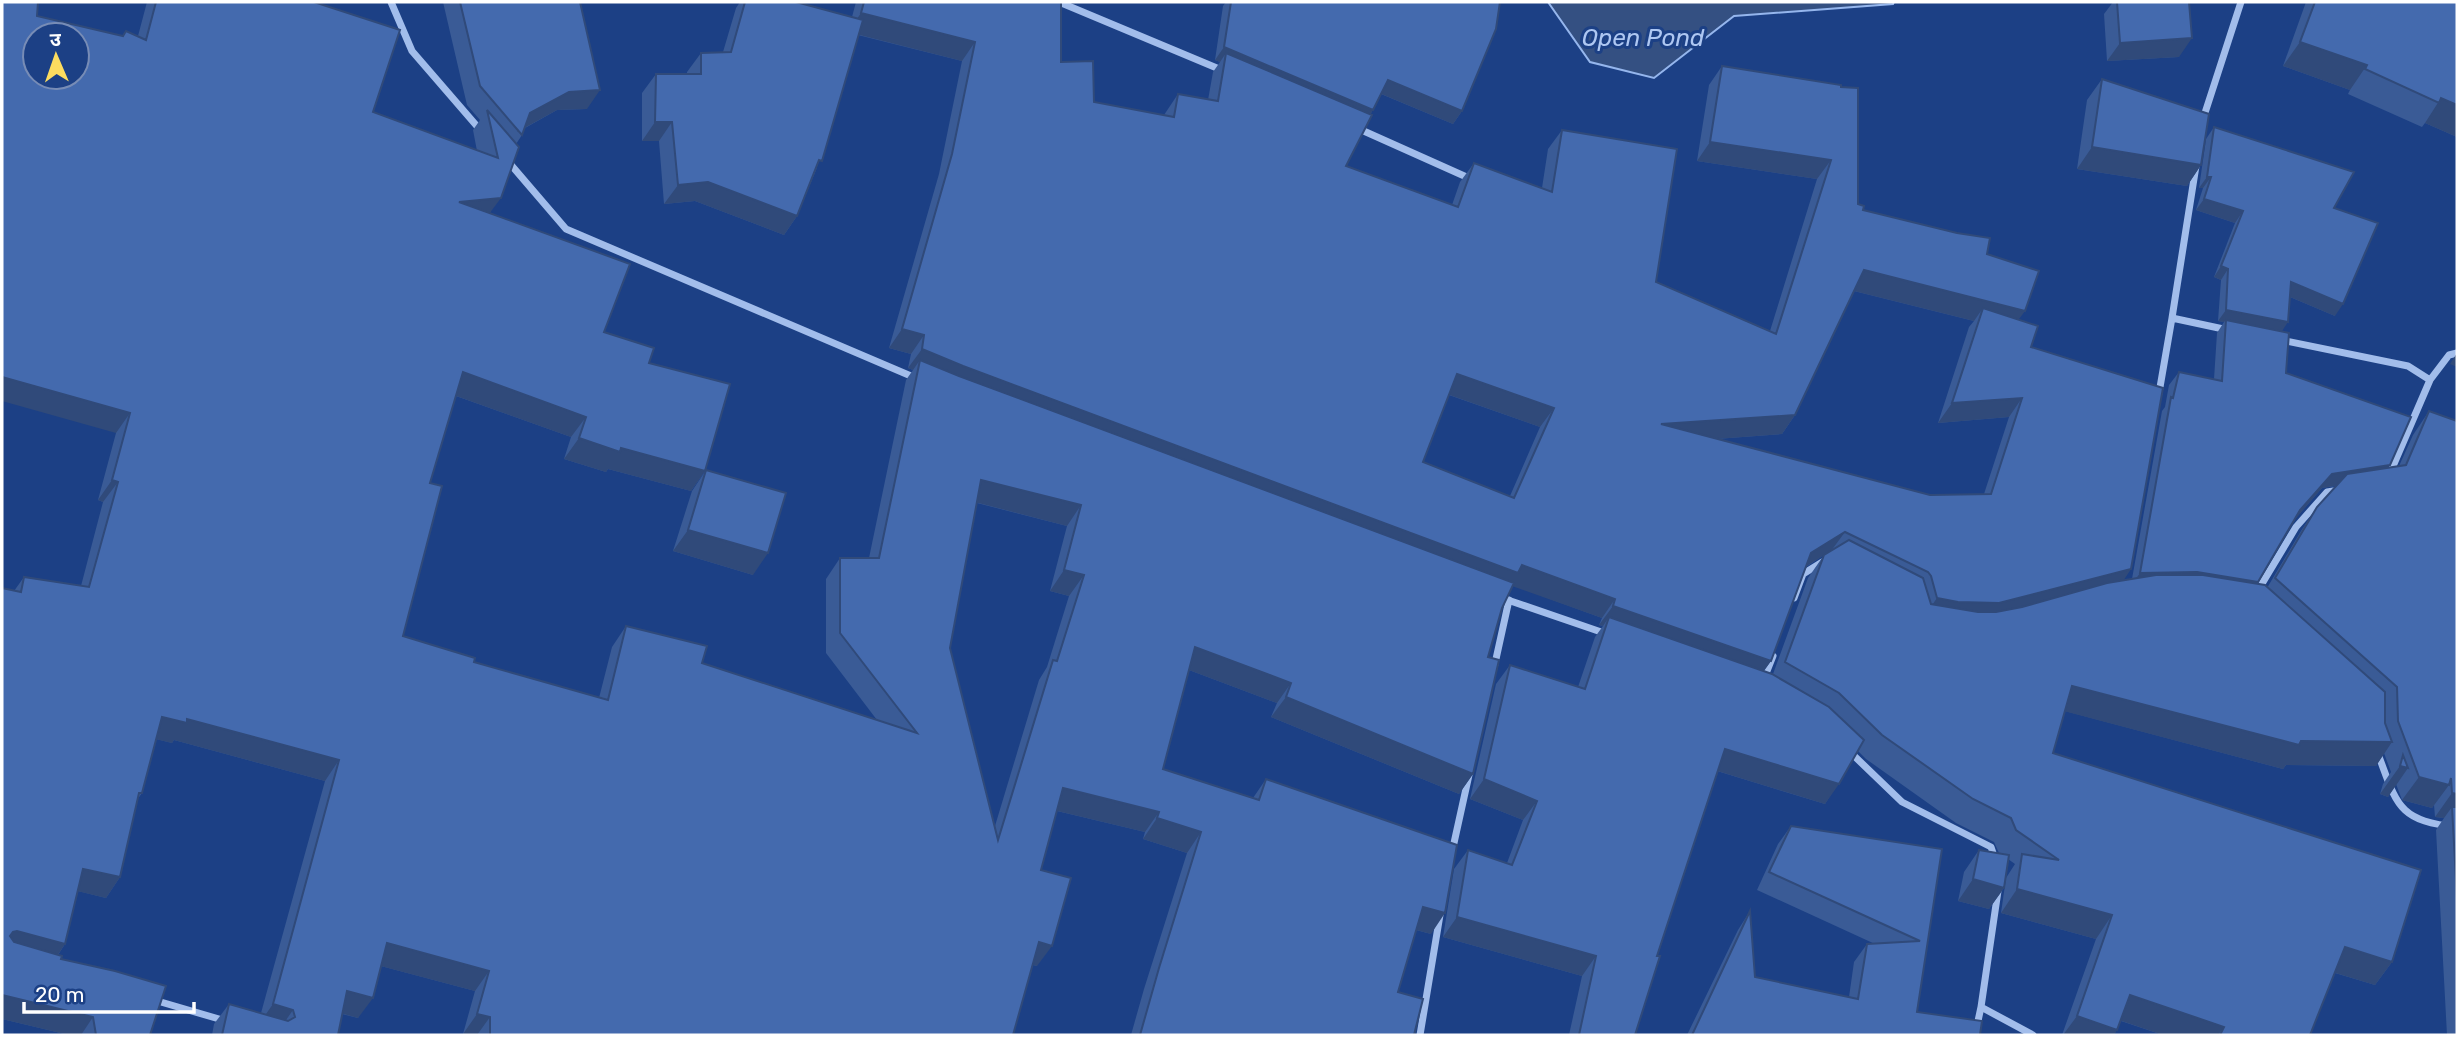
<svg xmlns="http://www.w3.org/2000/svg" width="2459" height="1037" viewBox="0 0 2459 1037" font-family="Rubik,'Noto Sans Devanagari',sans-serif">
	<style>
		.water { fill: #345082; stroke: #95b6ed; stroke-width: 2 }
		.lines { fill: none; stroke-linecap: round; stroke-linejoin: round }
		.minor { stroke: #a2bdeb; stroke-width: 7 }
		.wall { fill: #3a5b96; fill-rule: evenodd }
		.shaded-wall { fill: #304a7a }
		.building { fill: #446aae; stroke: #304a7a; stroke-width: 2; fill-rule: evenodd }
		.labels { text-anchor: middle; stroke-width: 6; stroke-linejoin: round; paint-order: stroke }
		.water-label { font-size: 24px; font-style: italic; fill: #aec7f2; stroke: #1c4085 }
	</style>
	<rect width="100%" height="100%" fill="#1c4085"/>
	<path class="water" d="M1548,2H1894L1893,4L1734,16L1654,78L1590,62Z"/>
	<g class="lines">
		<path class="minor" d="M391,2L412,51L482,132
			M1059,2L1224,71
			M2203,119L2241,2
			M1357,128L1471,179
			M506,159L566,229L918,379
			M2196,166L2172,318L2228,330
			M2281,340L2408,366L2430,380L2449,355L2457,353
			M2159,393L2172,318
			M2390,473L2430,380
			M2257,592L2296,527L2327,492L2340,490
			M1499,597L1607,634
			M1794,598L1803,574L1824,561
			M1494,668L1509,600
			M1763,681L1773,656
			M1848,750L1902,802L1991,847L1995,859
			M2378,754C2397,804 2397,821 2457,827
			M1452,852L1469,775
			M1998,891L1981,1007L2033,1035
			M154,1000L226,1021
			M1420,1035L1440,915
			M1975,1035L1981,1007"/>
	</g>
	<path class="wall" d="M147,2H314L373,112L477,151L473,130L480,120L467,105L443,2H580L587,109L557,110L525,128L522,135L516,144L490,213L604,332L649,363L705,471L691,491L608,469L606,472L564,459L571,437L456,396L430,483L403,636L474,662L599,698L612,647L626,626L702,663L877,720L826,653V579L840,558H869L906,380L913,370L908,368L911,354L889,348L939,174L962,61L858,35L816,170L797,216L784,235L695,201L664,204L659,141H642V93L656,74H687V72L701,53L723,52L736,8L740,2H796L852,17L856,2H1061V62L1094,102L1164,115L1178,94L1208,100L1213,72L1220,62L1215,60L1223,6L1226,2H1500L1462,111L1453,124L1381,94L1370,115L1346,166L1452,205L1460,182L1474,163L1542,188L1548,149L1562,130L1656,282L1770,331L1817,179L1697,161L1709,85L1722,66L1841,85L1858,204L1863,210L1987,254L2031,347L2124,580L2132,579L2162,411L2165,407L2169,385L2179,372L2214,379L2217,333L2224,322L2218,321L2221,280L2214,277L2235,223L2196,210L2203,188H2199L2206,139L2214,127L2334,208L2335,316L2290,297L2282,331L2286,373L2390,465L2388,468L2399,466L2413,435L2429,411L2457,421V1035H2447L2436,830L2444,818L2435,817L2434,805L2432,808L2402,800L2396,784L2388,797L2380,794L2383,784L2391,772L2384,753L2376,766L2286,765L2283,769L2065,711L2053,753L2392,962L2375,985L2335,973L2310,1035H2163L2121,1021L2114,1035H2062L2096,939L2001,913L2006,878L2015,864L2008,859L2004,888L1989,909L1958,901L1964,872L1979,850L1999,853L1994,842L1956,823L1866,759L1858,751L1825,804L1717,771L1657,956L1635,1035H1569L1582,976L1443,937L1454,869L1468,850L1507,863L1523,820L1470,799L1496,684L1510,665L1578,687L1595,637L1603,626L1599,625L1602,618L1512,585L1502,608L1488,657L1473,774L1459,794L1271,717L1277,703L1189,670L1163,769L1253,798L1266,779L1431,934L1416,930L1398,992L1414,1035H1131L1144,989L1187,853L1143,839L1145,832L1057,811L1041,870L1037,966L1033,965L1013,1035H467L463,1034L475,991L381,966L358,1018L342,1014L338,1035H212L214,1024L229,1004L261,1013L325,781L174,740L172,743L156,739L142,793L137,800L120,877L106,898L78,891L65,944L58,955L61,959L150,1035H69L2,1019V588L14,591L24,577L81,586L103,502L98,500L116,433L37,16L122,36L126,31L138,36ZM1854,291L1974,321L1969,327L1938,423L2009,417L1984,494L1930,495L1716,439L1782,434L1795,415ZM1449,395L1540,427L1510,496L1423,462ZM2336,486L2317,507L2301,531L2267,588L2257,584L2295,519L2322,488ZM977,503L1067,526L1050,591L1069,596L1047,667L1039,680L995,826L950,648ZM1824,555L1808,578L1773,674L1764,671L1771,661L1806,567Z
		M2113,2H2189L2179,57L2107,61L2104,14Z
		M2306,2H2457V137L2425,123L2422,127L2348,94L2350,90L2283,66Z
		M2102,79L2201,165L2187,186L2077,169L2087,100Z
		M706,470L753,575L673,551L692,491Z
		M1791,826L1942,849L1917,1012L1980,1035H1983H1687L1738,930L1750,911L1755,977L1849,997L1854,962L1867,944H1875L1757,890L1778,844Z"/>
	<path class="shaded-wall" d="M861,13L975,42L962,61L848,32Z
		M2192,38L2179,57L2107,61L2120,43Z
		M2300,42L2367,65L2350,90L2283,66Z
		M1224,47L1373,110L1364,124L1226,53L1220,62L1215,60Z
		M1388,80L1462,111L1453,124L1379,93Z
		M600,90L587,109L557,110L517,132L530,113L569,92Z
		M2441,98L2457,105V137L2425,123Z
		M655,122H672L659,141H642Z
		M1710,142L1831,160L1817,179L1697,161Z
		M2092,147L2201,165L2187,186L2077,169Z
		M2207,177H2211L2203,188H2199Z
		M708,182L797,216L784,235L695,201L664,204L678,185Z
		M501,198L486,218L459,202Z
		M2204,199L2243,211L2235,223L2196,210Z
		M2221,266L2228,269L2221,280L2214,277Z
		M1864,270L2025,311L2011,330L1983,308L1974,321L1850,290Z
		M2291,282L2343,304L2335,316L2283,294Z
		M2226,310L2288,322L2280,334L2226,320L2224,322L2218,321Z
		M902,329L924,335L911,354L889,348Z
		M922,349L1522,565L1615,599L1602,618L949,385L920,360L913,370L908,368Z
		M2457,353V367L2450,364Z
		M463,372L586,417L571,437L448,393Z
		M1457,374L1554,408L1540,427L1444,393Z
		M2,377L130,413L116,433L2,401Z
		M2022,398L2009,417L1938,423L1952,403Z
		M1795,415L1782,434L1648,444L1661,424Z
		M579,438L621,448L705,471L691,491L608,469L606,472L564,459Z
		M2390,465L2381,478L2322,488L2291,524L2300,510L2332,474Z
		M112,480L118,482L103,502L98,500Z
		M981,480L1081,505L1067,526L967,500Z
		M688,530L768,553L753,575L673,551Z
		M1845,532L1831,551L1797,572L1811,553Z
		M2131,569L2118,589L1986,622L1923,618L1937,598Z
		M1064,570L1084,575L1069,596L1050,591Z
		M2197,572L2258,582L2248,596L2130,587L2140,573Z
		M1613,606L1771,661L1757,680L1609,617L1603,626L1599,625Z
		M1195,647L1291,683L1277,703L1181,667Z
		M2072,686L2301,741L2392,742L2376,766L2286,765L2283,769L2056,709Z
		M1286,697L1473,774L1459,794L1271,717Z
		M162,717L187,719L339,760L325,781L174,740L172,743L147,737Z
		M1725,749L1839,784L1825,804L1711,769Z
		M2400,766L2408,768L2388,797L2380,794Z
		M2419,777L2449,785L2432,808L2402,800Z
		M1484,779L1537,801L1523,820L1470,799Z
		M1063,788L1159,812L1145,832L1049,809Z
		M2452,793L2457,794V821L2452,807L2444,818L2435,817Z
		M1157,818L1201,832L1187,853L1143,839Z
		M83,869L120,877L106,898L69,889Z
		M1973,879L2004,888L1989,909L1958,901Z
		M2017,889L2112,915L2096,939L2001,913Z
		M1423,907L1445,913L1431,934L1409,928Z
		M1457,917L1596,956L1582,976L1443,937Z
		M17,931L65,944L51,965L3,951L13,932Z
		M1039,942L1052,946L1037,966L1025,963Z
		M387,943L489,971L475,991L373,964Z
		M2345,947L2392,962L2375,985L2329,971Z
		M347,991L373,998L358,1018L333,1011Z
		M2,995L93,1017L81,1035H69L2,1019Z
		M2130,995L2224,1027L2218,1035H2163L2113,1018Z
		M273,1004L293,1010L279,1030L259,1024Z
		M477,1014L490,1017L477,1035L463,1034Z
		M2077,1016L2117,1030L2114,1035H2063Z"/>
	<path class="building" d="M2,2H38L37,16L123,36L126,31L146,40L156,2H314L400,30L373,112L498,158L487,110L519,147L501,198L459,202L630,264L604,332L654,348L649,363L730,384L705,471L621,448L620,452L579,438L586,417L463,372L430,483L442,486L403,636L475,658L474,662L608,700L626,626L707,646L702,663L917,733L840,633V558H879L920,360L959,376L1514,583L1502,608L1488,657L1499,660L1473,774L1286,697L1291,683L1195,647L1163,769L1259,800L1266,779L1457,845L1445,913L1423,907L1398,992L1423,999L1414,1035H1140L1159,968L1201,832L1157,818L1159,812L1063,788L1041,870L1071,878L1052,946L1039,942L1013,1035H490V1017L477,1014L489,971L387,943L373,998L347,991L338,1035H222L229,1004L288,1021L295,1017L293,1010L273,1004L339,760L187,719V723L162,717L142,793H139L120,877L83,869L65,944L17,931L13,932L10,936L14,942L62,956L61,959L115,971L166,986L150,1035H96L93,1017L2,995V588L21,592L24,577L89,587L118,482L112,480L130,413L2,377ZM35,35H77V77H35ZM981,480L1081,505L1064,570L1084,575L1057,661L1053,660L998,840L950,648Z
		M460,2H580L600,90L569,92L530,113L522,135L480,86Z
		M745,2H796L863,20L822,161L819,160L797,216L708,182L678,185L672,122H655L656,74H701V53L731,52Z
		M864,2H1061V62L1093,61L1094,102L1174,117L1178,94L1218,101L1226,53L1372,115L1346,166L1458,207L1474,163L1552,192L1562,130L1677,149L1656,282L1776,334L1831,160L1710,142L1722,66L1841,85V87L1858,88V204L1864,206L1863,210L1957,233L1990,238L1987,254L2039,271L2025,311L1864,270L1795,415L1661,424L1930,495L1991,494L2022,398L1952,403L1983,308L2038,326L2031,347L2163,388L2131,569L1999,603L1958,602L1937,598L1931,576L1928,572L1845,532L1811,553L1771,661L1613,606L1615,599L1522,565L1518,573L963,366L922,349L924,335L902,329L952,154L975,42L861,13ZM1457,374L1554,408L1514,498L1423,462Z
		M1231,2H1500L1496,29L1462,111L1388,80L1373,110L1224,47Z
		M2117,2H2189L2192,38L2120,43Z
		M2315,2H2457V105L2441,98L2439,103L2365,69L2367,65L2300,42Z
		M2102,79L2209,114L2201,165L2092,147Z
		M2214,127L2354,172L2334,208L2378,223L2343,304L2291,282L2288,322L2226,310L2228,269L2221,266L2243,211L2204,199L2211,177H2207Z
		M2226,320L2289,333L2286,373L2411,417L2390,465L2332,474L2300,510L2258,582L2197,572L2140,573L2171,397L2173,398L2179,372L2222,381Z
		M2429,411L2457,421V794L2452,793L2451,778L2449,785L2419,777L2398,721L2397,687L2275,578L2317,507L2347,474L2406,465Z
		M706,470L786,493L768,553L688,530Z
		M1849,540L1923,578L1931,604L1978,612H1996L2022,607L2107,583L2156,575H2203L2265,585L2385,692V723L2392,742L2301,741L2299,745L2072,686L2053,753L2421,870L2392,962L2345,947L2310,1035H2220L2224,1027L2130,995L2117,1030L2077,1016L2112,915L2017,889L2022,854L2059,860L2016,830L2011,818L1973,799L1882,735L1839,693L1785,662L1824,555Z
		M1609,617L1772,674L1829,707L1864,740L1839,784L1725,749L1657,956H1660L1635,1035H1579L1596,956L1457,917L1468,850L1512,865L1537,801L1484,779L1510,665L1585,689Z
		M2403,755L2408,768L2400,766Z
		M2452,807H2457V898Z
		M1791,826L1942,849L1917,1012L1982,1021L1980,1035H1983H1692L1750,911L1755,977L1858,999L1867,944L1920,941L1769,872Z
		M1979,850L2009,855L2004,888L1973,879Z"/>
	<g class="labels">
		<g class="water-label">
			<text x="1643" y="46">Open Pond</text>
		</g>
	</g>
	<rect width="2459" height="1037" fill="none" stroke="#ffffff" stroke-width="7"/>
	<g transform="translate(56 56) rotate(358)"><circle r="33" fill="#1c4085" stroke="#778cb6" stroke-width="2"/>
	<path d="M0-5L12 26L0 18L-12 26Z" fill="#fcdc5f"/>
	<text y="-10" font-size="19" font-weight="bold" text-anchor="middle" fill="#ffffff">उ</text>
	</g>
	<path d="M24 1002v10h170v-10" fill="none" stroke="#ffffff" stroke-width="3.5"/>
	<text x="35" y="1002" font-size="21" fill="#ffffff" stroke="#1c4085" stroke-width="5" paint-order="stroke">20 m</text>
</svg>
